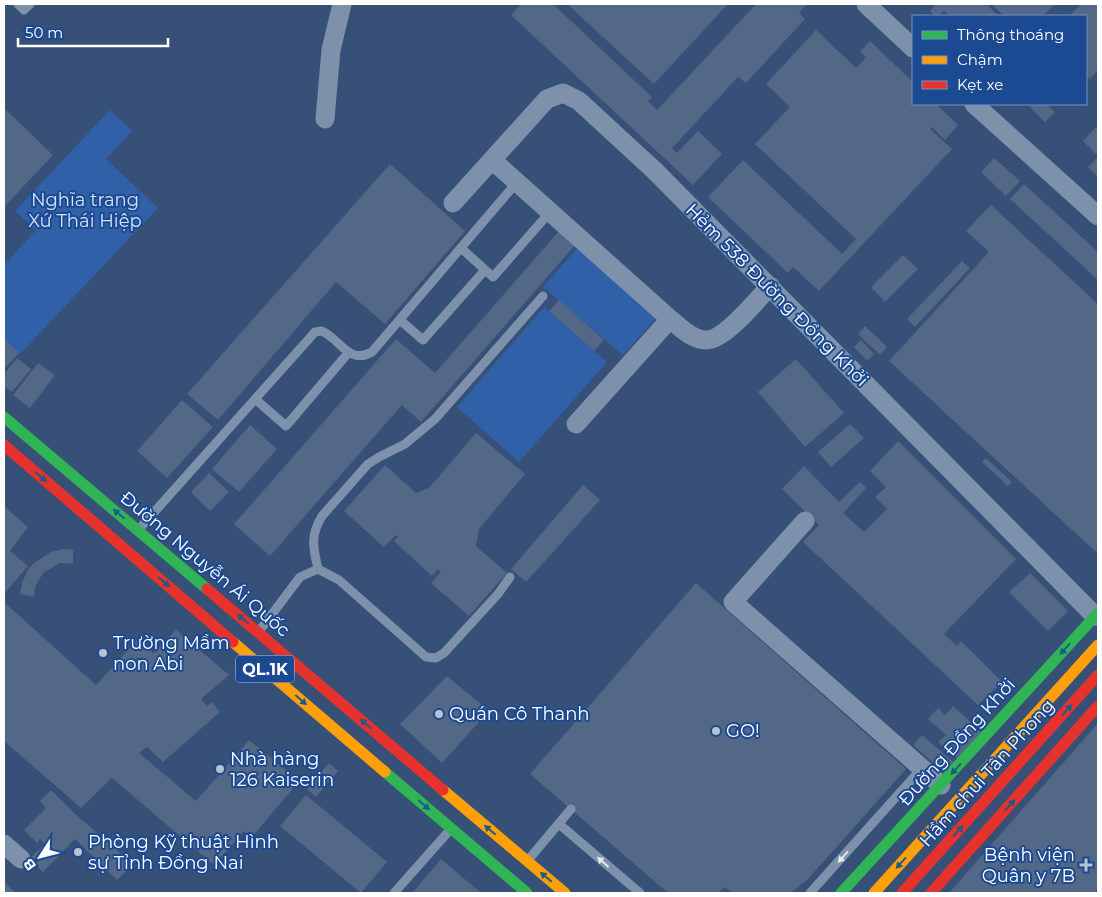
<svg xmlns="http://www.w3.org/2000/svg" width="1102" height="897" viewBox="0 0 1102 897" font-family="Montserrat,sans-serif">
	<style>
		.green { fill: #3060a7 }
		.building { fill: #536786 }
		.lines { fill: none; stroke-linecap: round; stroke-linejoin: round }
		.lane { stroke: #7e91aa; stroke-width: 9 }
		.street { stroke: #7e91aa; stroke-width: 19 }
		.fast { stroke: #30b455; stroke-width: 11 }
		.slow { stroke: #ff9f0a; stroke-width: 11 }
		.jam { stroke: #e5322d; stroke-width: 11 }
		.oneway { fill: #1f5a89 }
		.oneway2 { fill: #e5e9ee }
		.poi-dot { fill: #b9c2cf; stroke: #1c4a92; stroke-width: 2 }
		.labels { text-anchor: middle; stroke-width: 4; stroke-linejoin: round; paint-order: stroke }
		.shield { fill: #1c4a92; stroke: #bbc9de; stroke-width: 1 }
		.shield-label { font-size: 16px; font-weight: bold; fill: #fff }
		.park-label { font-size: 18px; fill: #d3e3fa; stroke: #1c4a92 }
		.street-label { font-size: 18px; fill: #fff; stroke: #1c4a92 }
		.poi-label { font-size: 18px; fill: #fff; stroke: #1c4a92; text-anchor: start }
	</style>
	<rect width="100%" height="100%" fill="#375077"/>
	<path class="green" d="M110,110L132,131L106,159L158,208L20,354L4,338V265L36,230L15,211Z
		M579,246L656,318L623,355L543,287Z
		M544,307L607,362L519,462L457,407Z"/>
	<path class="building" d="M521,4H553L652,97L648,101L657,110L756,4H807L799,13L805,19L746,83L738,77L672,148L677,153L698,131L722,154L693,185L511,15Z
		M567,4H728L654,84Z
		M933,4H986L999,16H950L944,11L938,16H935L930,11L935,5Z
		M991,4H1055L1043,16H1004Z
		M1081,4H1098V70L1090,79L1086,75V16H1069Z
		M816,30L856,68L866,57L860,52L870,41L913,82V104H936L958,125L945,140L932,127L930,129L952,149L819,291L793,267L788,273L708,197L743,160L842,254L856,239L755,144L790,107L766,84Z
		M1033,104H1046L1055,112L1045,122L1030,107Z
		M4,108L53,155L4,207Z
		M1098,125V156L1083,141Z
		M1098,157V177L1088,167Z
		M994,158L1020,181L1006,196L981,172Z
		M390,164L465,231L385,324L336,282L218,420L187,394Z
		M1024,184L1098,252L1097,279L1010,199Z
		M991,205L1098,304V549L1096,552L889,361L989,252L966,231Z
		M560,230L576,244L421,422L402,405L270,556L234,524L396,339L435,373Z
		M903,255L918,269L885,302L871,287Z
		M962,261L970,268L915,327L907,319Z
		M559,300L604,340L594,351L549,311Z
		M865,326L887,347L880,355L858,334Z
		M4,338L19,353L4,369Z
		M861,340L874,354L867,361L854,347Z
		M17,358L31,369L12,392L4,386V374Z
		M796,359L844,413L805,447L758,392Z
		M38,363L55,375L30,408L13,395Z
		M182,400L213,427L167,478L137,451Z
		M850,424L864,438L831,467L818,452Z
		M250,425L277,449L239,492L212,469Z
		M476,433L525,474L479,529L476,546L507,573L469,616L431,583L441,572L438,569L432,576L394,541L398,537L396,535L384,547L344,511L385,465L416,493L429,488Z
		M898,441L1016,559L944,634L957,646L961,641L1002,682L978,705L803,542L819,525L782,489L804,466L839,502L860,482L866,488L843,513L864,532L887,509L875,497L886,487L870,471Z
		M986,458L1012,482L1008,486L982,462Z
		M209,473L229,492L210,511L191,492Z
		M583,485L600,500L526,582L511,569Z
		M4,506L28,527L10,551L28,566L4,594Z
		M63,549L73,550V564L60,563L43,573L35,587L34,597L20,594L22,583L28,569L34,563L51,552Z
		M1030,573L1068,611L1048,631L1009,592Z
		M696,583L906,769L809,878L791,893H733L724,887L718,893H668L530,774Z
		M4,602L96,685L138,639L153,653L176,630L229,675L201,699L207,706L212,702L220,712L163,762L147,747L139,753L196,801L249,740L299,781L251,838L244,831L214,865L112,778L81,808L4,741Z
		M447,676L489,711L442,763L400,724Z
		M953,706L983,733L959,760L938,742L946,735L928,719L938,708L945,715Z
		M1098,723V889L1094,893H949Z
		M922,735L956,764L947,775L913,745Z
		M329,763L338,771L316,797L307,789Z
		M51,790L75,814L133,864L117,880L75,839L43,872L29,859L45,844L40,839L37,843L24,830L46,808L40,801Z
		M306,795L387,862L361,893L280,826Z
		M441,859L480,892L478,893H412Z
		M4,882L16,893H4Z"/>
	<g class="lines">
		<path class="lane" d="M18,4L24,10L30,4
			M461,248L493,277L550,212
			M400,320L423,340L485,270
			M255,399L286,426L349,352
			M140,528L315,332L322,331C341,340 349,365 372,352L517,182
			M318,569C313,547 310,536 322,516L368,464L379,457L405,444L435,419L543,296
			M260,630L300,577L318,569L339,580L426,657L436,658L444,653L498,594L510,577
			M559,824L640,893
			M529,859L571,809
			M394,893L449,831
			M810,893L922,768"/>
		<path class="street" d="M866,4L913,48
			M974,104L1098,216
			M325,119L331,50L342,4
			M492,160L670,319
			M453,203L547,99L563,93L579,101L655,171L1095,616
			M576,424L670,319C680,327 692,340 706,340C724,341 757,300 770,286
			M805,521L733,602L941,785
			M4,844L21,859"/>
		<path class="fast" d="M4,417L207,589
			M385,772L527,893
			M841,893L1098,613"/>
		<path class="slow" d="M233,642L385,772
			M443,790L565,893
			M874,893L1098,645"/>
		<path class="jam" d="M4,445L233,642
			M207,589L443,790
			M902,893L1098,675
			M931,893L1098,706"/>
	</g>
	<defs><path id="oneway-solid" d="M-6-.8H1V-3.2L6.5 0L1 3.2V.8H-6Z" transform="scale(1.25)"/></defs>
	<g class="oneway">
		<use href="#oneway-solid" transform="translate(41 477) rotate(41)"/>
		<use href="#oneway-solid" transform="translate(119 514) rotate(-140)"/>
		<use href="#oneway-solid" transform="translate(164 582) rotate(41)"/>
		<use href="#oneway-solid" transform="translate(243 619) rotate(-140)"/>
		<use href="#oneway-solid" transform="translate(1065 649) rotate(132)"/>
		<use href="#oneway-solid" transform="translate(301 700) rotate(41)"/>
		<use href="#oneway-solid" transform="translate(1067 710) rotate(-48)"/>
		<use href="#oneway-solid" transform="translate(366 724) rotate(-140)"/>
		<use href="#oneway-solid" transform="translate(956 769) rotate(132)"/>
		<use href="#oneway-solid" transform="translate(424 805) rotate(41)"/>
		<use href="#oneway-solid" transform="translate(1010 805) rotate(-48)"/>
		<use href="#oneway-solid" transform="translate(490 830) rotate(-140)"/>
		<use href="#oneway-solid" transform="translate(958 831) rotate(-48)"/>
		<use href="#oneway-solid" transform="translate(901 863) rotate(132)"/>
		<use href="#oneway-solid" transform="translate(546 877) rotate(-140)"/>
	</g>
	<g class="oneway2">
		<use href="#oneway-solid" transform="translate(843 857) rotate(132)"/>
		<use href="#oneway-solid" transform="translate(603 862) rotate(-139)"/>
	</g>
	<g class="poi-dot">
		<circle cx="103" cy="653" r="5"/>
		<circle cx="439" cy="714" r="5"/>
		<circle cx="716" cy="731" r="5"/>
		<circle cx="220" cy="769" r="5"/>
		<circle cx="78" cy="852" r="5"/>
		<path d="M1083.5 857.5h5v5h5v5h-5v5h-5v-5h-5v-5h5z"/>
	</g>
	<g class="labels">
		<rect class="shield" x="236" y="655.5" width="58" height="27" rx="4"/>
		<g class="shield-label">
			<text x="265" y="675">QL.1K</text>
		</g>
		<g class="park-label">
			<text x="85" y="206">Nghĩa trang<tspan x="85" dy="21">Xứ Thái Hiệp</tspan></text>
		</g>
		<g class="street-label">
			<text transform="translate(777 295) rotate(45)" y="6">Hẻm 538 Đường Đồng Khởi</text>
			<text transform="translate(205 564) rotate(40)" y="6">Đường Nguyễn Ái Quốc</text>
			<text transform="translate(957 742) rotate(-48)" y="6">Đường Đồng Khởi</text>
			<text transform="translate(987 773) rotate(-48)" y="6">Hầm chui Tân Phong</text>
		</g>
		<g class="poi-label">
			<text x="113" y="649">Trường Mầm<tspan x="113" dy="21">non Abi</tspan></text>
			<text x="449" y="720">Quán Cô Thanh</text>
			<text x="726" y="737">GO!</text>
			<text x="230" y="765">Nhà hàng<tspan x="230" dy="21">126 Kaiserin</tspan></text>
			<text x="88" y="848">Phòng Kỹ thuật Hình<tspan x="88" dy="21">sự Tỉnh Đồng Nai</tspan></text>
			<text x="1075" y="861" text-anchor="end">Bệnh viện<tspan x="1075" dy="21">Quân y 7B</tspan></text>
		</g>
	</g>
	<rect width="1102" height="897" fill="none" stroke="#ffffff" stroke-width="10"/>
	<rect x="912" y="15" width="175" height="90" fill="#1c4a92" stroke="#7792be"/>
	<rect x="922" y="31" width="25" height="8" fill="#30b455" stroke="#7792be"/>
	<text x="957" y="40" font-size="15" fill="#ffffff">Thông thoáng</text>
	<rect x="922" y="56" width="25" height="8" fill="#ff9f0a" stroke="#7792be"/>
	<text x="957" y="65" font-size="15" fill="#ffffff">Chậm</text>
	<rect x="922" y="81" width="25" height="8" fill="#e5322d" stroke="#7792be"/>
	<text x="957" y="90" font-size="15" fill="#ffffff">Kẹt xe</text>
	<g transform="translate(40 857) rotate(234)" stroke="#1c4a92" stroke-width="4" paint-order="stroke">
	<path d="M0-4L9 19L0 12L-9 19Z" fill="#ffffff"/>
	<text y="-8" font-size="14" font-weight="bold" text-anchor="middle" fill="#ffffff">B</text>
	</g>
	<path d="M18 38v8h150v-8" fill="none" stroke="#ffffff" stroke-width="2.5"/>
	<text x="25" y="38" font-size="15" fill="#ffffff" stroke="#1c4a92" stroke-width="4" paint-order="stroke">50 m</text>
</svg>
